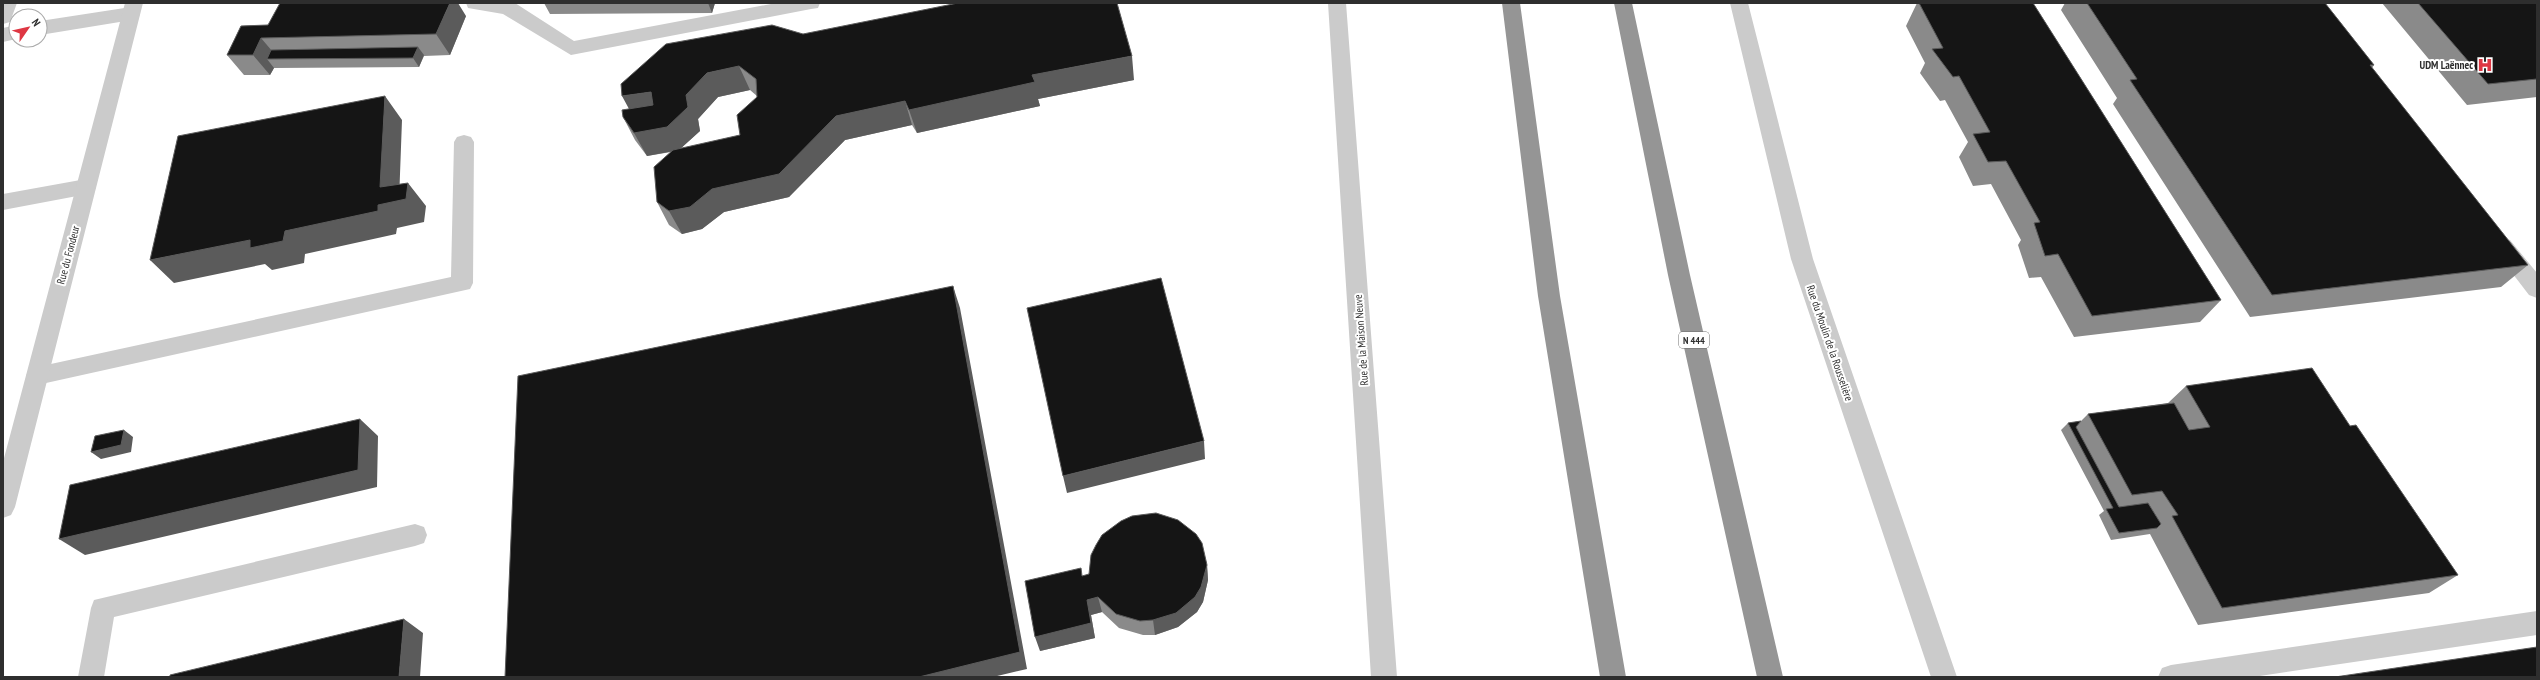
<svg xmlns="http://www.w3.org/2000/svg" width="2540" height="680" viewBox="0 0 2540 680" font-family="'PT Sans Narrow',sans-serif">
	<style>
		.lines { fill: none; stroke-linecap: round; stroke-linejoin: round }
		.lane { fill: #cbcbcb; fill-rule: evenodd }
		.street { fill: #cbcbcb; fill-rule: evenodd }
		.highway { fill: #959595; fill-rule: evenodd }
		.wall { fill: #8a8a8a; fill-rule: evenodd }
		.shaded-wall { fill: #5b5b5b }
		.building { fill: #151515; stroke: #5b5b5b }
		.labels { text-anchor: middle; stroke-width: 4; stroke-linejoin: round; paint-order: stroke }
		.shield { fill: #fff; stroke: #6d6d6d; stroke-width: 1 }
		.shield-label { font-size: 10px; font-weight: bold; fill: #2e2e2e }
		.poi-label { font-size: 11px; font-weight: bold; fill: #2e2e2e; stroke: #fff; text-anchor: end }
		.street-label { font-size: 11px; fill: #2e2e2e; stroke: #fff }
	</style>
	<rect width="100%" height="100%" fill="#fff"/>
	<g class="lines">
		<path class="lane" d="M3,3H17L10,22L3,24Z
			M466,3H515L574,41L776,3H820L818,8L811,9L571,55L503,14L468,8Z
			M131,7L138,9L140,14L138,19L40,35V21Z
			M16,25V39L3,42V28Z
			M464,135L471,137L474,142L473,283L470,289L37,385L29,383L26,376L29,369L37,367L451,277L454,142L457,137Z
			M86,179L93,181L96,187L93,193L3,210V194Z
			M2503,238L2510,240L2537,273V298L2529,295L2496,252L2492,246L2496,240Z
			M415,524L424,527L427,535L424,543L415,546L114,617L104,677H78L91,608L94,600Z
			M2537,611V635L2253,677H2158L2162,668L2171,665Z"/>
		<path class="street" d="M125,3H143L15,507L11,515L3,518V462Z
			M1328,3H1346L1397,677H1371Z
			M1730,3H1748L1813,259L1957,677H1931L1791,259Z"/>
		<path class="highway" d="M1502,3H1520L1560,296L1626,677H1600L1538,296Z
			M1614,3H1632L1690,275L1783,677H1757L1668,275Z"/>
	</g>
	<path class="wall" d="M544,3H715L712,13L550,14Z
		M1917,3H2033L2221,300L2200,322L2074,337L2041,277L2029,278L2018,245L2021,240L1991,184L1973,186L1959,157L1968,142L1945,100L1940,101L1920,73L1925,63L1906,26Z
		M2065,3H2325L2374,65L2372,68L2528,265L2501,287L2250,317L2113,104L2117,98L2061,10Z
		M2382,3H2537V97L2467,105Z
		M466,16L450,55L424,56L419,67L274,68L270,75H244L227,55L241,26Z
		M803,34L1134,80L1038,99L1040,106L917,133L912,125L845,140L789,197L724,212L702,229L682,234L669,225L657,202L671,152L647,156L635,140L623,117L629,109ZM750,90L757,96V97L740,135L680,149L700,131L698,119L718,97Z
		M2186,386L2350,426L2458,575L2429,593L2198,625L2150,534L2111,540L2099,515L2104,511L2061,430L2068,423L2081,421L2088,414L2168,403Z
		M1207,565L1208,580L1203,602L1197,612L1178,627L1155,635H1143L1119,628L1102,612L1091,615L1095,638L1040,651L1083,576Z"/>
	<path class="shaded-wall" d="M450,3H458L466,16L450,55L436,34Z
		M708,3H715L712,13Z
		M261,38L278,58L267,59L274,68L270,75L253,55Z
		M418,47L424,55L419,67L413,58Z
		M1132,56L1134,80L1038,99L1040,106L917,133L909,110L1032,75Z
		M739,66L750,90L718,97L698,119L700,131L679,150L647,156L634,133L686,95L707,73Z
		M651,92L663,116L635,120L622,96Z
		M385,96L402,120L399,201L408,183L426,206L424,222L397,228L396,234L305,254L304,263L272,270L265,264L174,283L150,260L285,231L378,205Z
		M905,101L912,125L845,140L789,197L724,212L702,229L682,234L669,211L712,189L836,116Z
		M953,286L960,308L1027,669L993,677H919Z
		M360,419L378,436L377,487L85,555L59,539Z
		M124,430L133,437L131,452L101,459L91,452Z
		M1204,441L1205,459L1067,493L1063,476Z
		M1207,565L1208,580L1203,602L1197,612L1178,627L1155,635L1153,620Z
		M1098,597L1102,612L1091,615L1095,638L1040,651L1035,637L1087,600Z
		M404,619L423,633L420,677H399Z"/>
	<path class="building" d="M280,3H450L436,34L261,38L253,55H227L241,26L268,25Z
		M958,3H1117L1132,56L1032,75L1035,82L909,110L905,101L836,116L779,174L712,189L690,207L669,211L657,202L654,167L673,150L740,135L737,115L757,97L756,79L739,66L707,73L686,95L688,107L667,127L634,133L623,117L622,110L653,105L651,92L622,96L621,84L666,44L772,25L803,34Z
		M1919,3H2033L2221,300L2092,316L2058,254L2045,256L2034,223L2040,222L2006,161L1988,162L1973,134L1990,132L1959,76L1953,77L1932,49L1943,48Z
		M2087,3H2325L2374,65H2370L2528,265L2272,295L2130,80L2137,79Z
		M2418,3H2537V79L2488,84Z
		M418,47L413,58L267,59L271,50Z
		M385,96L380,187L408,183L406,199L378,205V211L285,231L283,241L250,248V240L150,260L178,136Z
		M1161,278L1204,441L1063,476L1027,308Z
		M953,286L1020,652L919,677H505L518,376Z
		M2312,368L2350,426L2356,425L2458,575L2222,608L2172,516L2178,515L2162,491L2132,495L2088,414L2174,403L2189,430L2210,427L2186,386Z
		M360,419L358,470L59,539L70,485Z
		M2081,421L2076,427L2119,507L2148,503L2161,524L2157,528L2119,533L2106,509L2113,508L2068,423Z
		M124,430L121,445L91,452L95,436Z
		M1156,513L1178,520L1196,534L1202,543L1207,565L1201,587L1195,597L1176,613L1153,620L1140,621L1116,614L1098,597L1087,600L1091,623L1035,637L1025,581L1081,568L1082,576L1089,574L1091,555L1096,545L1102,535L1121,521L1132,516Z
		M404,619L399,677H170V675Z
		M2537,647V677H2335Z"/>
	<defs>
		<symbol id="hospital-bare" viewBox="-9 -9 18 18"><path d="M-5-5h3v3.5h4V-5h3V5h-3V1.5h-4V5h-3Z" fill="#de3743" stroke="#fff" stroke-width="2.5" paint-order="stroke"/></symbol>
	</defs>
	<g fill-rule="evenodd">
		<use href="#hospital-bare" x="2474" y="54" width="22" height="22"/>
	</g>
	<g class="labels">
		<rect class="shield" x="1679" y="332" width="30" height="16" rx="3"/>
		<g class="shield-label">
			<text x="1694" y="344">N 444</text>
		</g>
		<g class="poi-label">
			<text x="2473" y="69">UDM Laënnec</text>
		</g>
		<g class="street-label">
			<text transform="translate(68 255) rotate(-75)" y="4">Rue du Fondeur</text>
			<text transform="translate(1361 340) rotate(-94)" y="4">Rue de la Maison Neuve</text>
			<text transform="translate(1830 343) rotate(71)" y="4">Rue du Moulin de la Rousselière</text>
		</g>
	</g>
	<rect width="2540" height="680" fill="none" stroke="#2e2e2e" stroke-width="8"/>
	<g transform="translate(28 28) rotate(56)"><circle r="19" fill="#ffffff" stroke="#ababab"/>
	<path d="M0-3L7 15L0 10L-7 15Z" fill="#de3743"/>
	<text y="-6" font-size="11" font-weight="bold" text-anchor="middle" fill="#2e2e2e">N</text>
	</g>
</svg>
